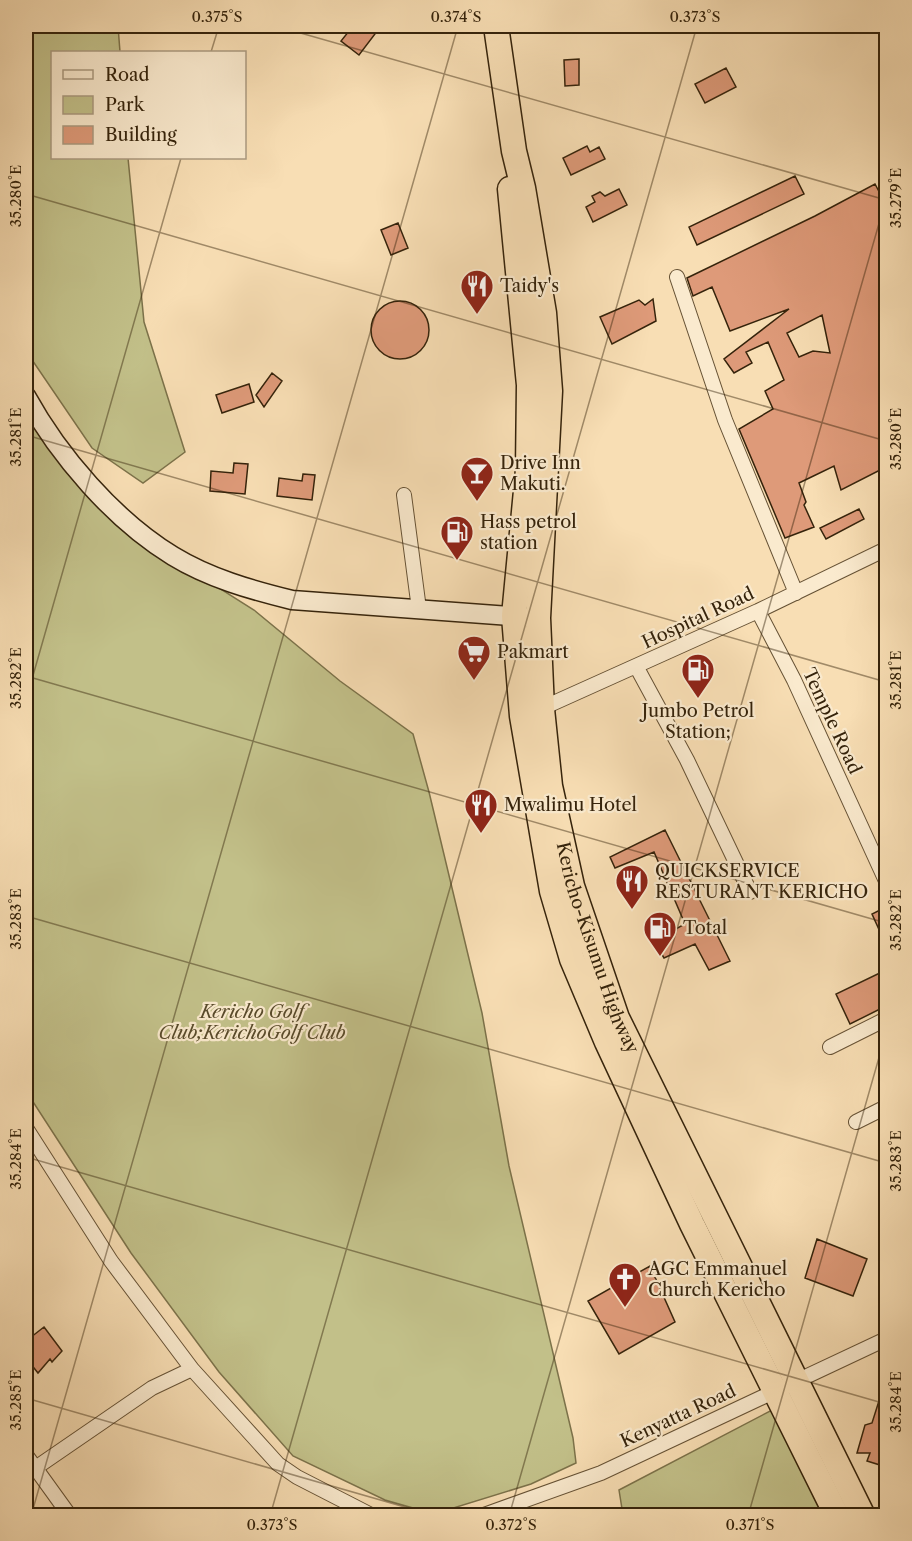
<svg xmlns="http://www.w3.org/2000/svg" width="912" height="1541" viewBox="0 0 912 1541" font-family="'Libre Caslon Text',serif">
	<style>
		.green { fill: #c2c089; stroke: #7c724a; stroke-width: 1.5 }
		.building { fill: #de9a79; stroke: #35230b; stroke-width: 1.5; fill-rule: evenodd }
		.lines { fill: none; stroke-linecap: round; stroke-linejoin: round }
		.street-casing { stroke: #665235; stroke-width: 16 }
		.secondary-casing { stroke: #35230b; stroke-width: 21 }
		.highway-casing { stroke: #35230b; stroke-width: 27 }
		.street { stroke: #faeace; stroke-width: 14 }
		.secondary { stroke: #faeace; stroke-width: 18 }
		.highway { stroke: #f8deb4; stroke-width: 24 }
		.ticks { fill: none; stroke: #35230b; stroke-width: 1.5; stroke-opacity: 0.45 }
		.labels { text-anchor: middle; stroke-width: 4.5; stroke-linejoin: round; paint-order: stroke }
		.poi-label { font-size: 18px; fill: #35230b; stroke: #faeace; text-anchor: start }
		.street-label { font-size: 18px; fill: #35230b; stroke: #faeace }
		.park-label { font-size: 18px; font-style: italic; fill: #584a2a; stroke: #faeace }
		.neatline { fill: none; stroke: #35230b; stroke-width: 2 }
		.ticks-label { font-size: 15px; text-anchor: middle; fill: #35230b }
	</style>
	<rect width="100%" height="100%" fill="#f8deb4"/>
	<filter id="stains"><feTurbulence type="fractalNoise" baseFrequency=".00333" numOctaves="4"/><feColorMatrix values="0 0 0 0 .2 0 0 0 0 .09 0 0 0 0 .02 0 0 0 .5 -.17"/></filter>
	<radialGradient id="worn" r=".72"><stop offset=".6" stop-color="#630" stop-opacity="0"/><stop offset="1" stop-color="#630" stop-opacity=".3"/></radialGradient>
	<path class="green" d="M26,26H118L120,52H52V158H128L144,322L185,452L143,483L92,448L26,351Z
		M26,403L42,433L173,559L254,610L340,681L413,734L429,792L482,1013L509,1166L573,1438L576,1463L531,1484L434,1514L385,1500L293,1456L219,1372L131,1253L26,1091Z
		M774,1409L823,1515H623L619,1490Z"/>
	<path class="building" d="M353,26H372L378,30L359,55L341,41Z
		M579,59V85L565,86L564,60Z
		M726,68L736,87L705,103L695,84Z
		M587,146L590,152L599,147L605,159L571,175L563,158Z
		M795,176L804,194L697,245L689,227Z
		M875,184L883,199L886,197V351L882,353L886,361V467L841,490L834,466L799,483L806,502L804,505L814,527L785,538L739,429L773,409L765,391L784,380L768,342L746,352L752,363L734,373L724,359L789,309L730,331L712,287L693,296L687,278L815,216ZM822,315L830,353L813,351L799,357L787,333Z
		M619,189L627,205L593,222L586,207L595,202L592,196L600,192L605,196Z
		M398,223L408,248L391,255L381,230Z
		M653,299L656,321L612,344L600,317L639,300L645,305Z
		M371 330a29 29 0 1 1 58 0a29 29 0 1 1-58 0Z
		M272,373L282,381L264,407L256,395Z
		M249,384L254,402L222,413L216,395Z
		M234,463L248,464L245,494L210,491L211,471L233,473Z
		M303,474L315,475L312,500L277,496L279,478L302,481Z
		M859,509L864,519L826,539L820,528Z
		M665,830L730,961L709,970L695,944L664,958L654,941L685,924L654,852L615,868L610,857Z
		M886,907V945L872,914Z
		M886,970V1006L850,1024L836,994Z
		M817,1239L867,1259L853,1296L805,1278Z
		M650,1266L675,1322L619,1354L588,1301Z
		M44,1327L62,1351L52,1362L50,1359L38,1373L26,1358V1341Z
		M884,1385L886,1386V1458L883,1459L880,1465L867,1461L870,1453H857L865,1425L872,1423Z"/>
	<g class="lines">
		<defs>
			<path id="street" d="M677,277L725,420L796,593
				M404,495L419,609
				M758,611L794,680L886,881
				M636,666L687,760L750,892
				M538,710L758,611L886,549
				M830,1047L886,1019
				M856,1122L886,1107
				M26,1128L111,1261L192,1369
				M26,1455L70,1516
				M34,1469L152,1388L192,1369L278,1464L297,1477L373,1516
				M481,1516L601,1473L886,1339"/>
			<path id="secondary" d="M26,396C59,456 114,520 173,556C209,578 251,590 292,600L524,617"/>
			<g id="highway">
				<path id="s1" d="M496,26L514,151L523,188L544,313L550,391L538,618L542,709L550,786L572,886L617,1018L863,1516"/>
				<path d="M510,189L529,385L528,470L514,616L522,716L552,891L572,959L607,1042L692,1224L837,1516"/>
			</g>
		</defs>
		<use href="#street" class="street-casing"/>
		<use href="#secondary" class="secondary-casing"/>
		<use href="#highway" class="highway-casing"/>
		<use href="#street" class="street"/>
		<use href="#secondary" class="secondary"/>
		<use href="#highway" class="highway"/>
	</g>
	<path class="ticks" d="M276,26L886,200M211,52L219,26M26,194L886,441M26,435L886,682M26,676L886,923M26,700L181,158M26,916L886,1163M26,1157L886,1404M26,1398L436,1516M31,1516L458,26M270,1516L697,26M509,1516L886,199M748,1516L886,1033"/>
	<defs>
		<symbol id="restaurant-pin" viewBox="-11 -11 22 30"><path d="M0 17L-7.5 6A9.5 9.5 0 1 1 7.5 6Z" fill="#8f2418" stroke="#faeace"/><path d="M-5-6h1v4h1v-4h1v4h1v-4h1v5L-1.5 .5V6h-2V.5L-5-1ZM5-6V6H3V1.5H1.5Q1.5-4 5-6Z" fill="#fff"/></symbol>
		<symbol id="bar-pin" viewBox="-11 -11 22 30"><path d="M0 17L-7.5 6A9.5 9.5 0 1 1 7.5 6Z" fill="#8f2418" stroke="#faeace"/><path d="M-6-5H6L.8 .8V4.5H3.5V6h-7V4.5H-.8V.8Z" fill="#fff"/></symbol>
		<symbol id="fuel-pin" viewBox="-11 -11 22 30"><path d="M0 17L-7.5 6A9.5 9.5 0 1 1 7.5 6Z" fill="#8f2418" stroke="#faeace"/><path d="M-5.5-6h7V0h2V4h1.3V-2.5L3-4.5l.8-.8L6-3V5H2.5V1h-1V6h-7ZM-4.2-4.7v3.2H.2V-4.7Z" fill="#fff"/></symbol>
		<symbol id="supermarket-pin" viewBox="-11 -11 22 30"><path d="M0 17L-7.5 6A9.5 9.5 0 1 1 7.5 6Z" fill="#8f2418" stroke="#faeace"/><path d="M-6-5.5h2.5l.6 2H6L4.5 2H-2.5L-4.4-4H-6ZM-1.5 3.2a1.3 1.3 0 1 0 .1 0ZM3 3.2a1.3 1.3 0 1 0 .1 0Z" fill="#fff"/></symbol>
		<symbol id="church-pin" viewBox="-11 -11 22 30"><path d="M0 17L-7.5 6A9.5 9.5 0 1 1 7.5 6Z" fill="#8f2418" stroke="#faeace"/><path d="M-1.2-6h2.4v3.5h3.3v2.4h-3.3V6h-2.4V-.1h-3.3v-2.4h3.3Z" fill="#fff"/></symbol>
	</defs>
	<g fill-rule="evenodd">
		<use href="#restaurant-pin" x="458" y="267" width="38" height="52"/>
		<use href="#bar-pin" x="458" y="454" width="38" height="52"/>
		<use href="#fuel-pin" x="438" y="513" width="38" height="52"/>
		<use href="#supermarket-pin" x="455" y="633" width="38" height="52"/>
		<use href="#fuel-pin" x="679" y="651" width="38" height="52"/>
		<use href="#restaurant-pin" x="462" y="786" width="38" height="52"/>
		<use href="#restaurant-pin" x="613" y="862" width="38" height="52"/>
		<use href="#fuel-pin" x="641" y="909" width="38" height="52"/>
		<use href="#church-pin" x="606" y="1260" width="38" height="52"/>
	</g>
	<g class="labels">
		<g class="poi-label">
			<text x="500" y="292">Taidy's</text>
			<text x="500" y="469">Drive Inn<tspan x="500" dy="21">Makuti.</tspan></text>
			<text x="480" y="528">Hass petrol<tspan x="480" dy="21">station</tspan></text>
			<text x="497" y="658">Pakmart</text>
			<text x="698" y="717" text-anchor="middle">Jumbo Petrol<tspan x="698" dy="21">Station;</tspan></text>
			<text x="504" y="811">Mwalimu Hotel</text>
			<text x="655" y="877">QUICKSERVICE<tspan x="655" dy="21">RESTURANT KERICHO</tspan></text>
			<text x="683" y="934">Total</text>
			<text x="648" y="1275">AGC Emmanuel<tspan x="648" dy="21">Church Kericho</tspan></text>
		</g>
		<g class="street-label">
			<text transform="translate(698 618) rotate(-25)" y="6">Hospital Road</text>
			<text transform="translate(832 721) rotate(65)" y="6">Temple Road</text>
			<text dy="6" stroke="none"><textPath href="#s1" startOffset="934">Kericho-Kisumu Highway</textPath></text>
			<text transform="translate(678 1416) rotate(-25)" y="6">Kenyatta Road</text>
		</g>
		<g class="park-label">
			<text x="252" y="1018">Kericho Golf<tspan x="252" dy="21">Club;KerichoGolf Club</tspan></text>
		</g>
	</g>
	<rect width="912" height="1541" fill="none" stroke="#f8deb4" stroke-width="66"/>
	<rect x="51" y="51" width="195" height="108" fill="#faeace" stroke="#ab9a80" stroke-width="1.5"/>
	<rect x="63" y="70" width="30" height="9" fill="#faeace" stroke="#ab9a80" stroke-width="1.5"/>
	<text x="105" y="81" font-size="18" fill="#35230b">Road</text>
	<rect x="63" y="96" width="30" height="18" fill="#c2c089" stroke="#ab9a80" stroke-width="1.5"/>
	<text x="105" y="111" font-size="18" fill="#35230b">Park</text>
	<rect x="63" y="126" width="30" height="18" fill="#de9a79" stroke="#ab9a80" stroke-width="1.5"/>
	<text x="105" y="141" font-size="18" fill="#35230b">Building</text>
	<rect x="33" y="33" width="846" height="1475" class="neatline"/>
	<g class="ticks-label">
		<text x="217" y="22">0.375°S</text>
		<text x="456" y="22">0.374°S</text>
		<text x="695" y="22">0.373°S</text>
		<text transform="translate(16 196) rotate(-90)" y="5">35.280°E</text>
		<text transform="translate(896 198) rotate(-90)" y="5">35.279°E</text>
		<text transform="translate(16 437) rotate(-90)" y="5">35.281°E</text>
		<text transform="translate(896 439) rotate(-90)" y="5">35.280°E</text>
		<text transform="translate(16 678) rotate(-90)" y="5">35.282°E</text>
		<text transform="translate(896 680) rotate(-90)" y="5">35.281°E</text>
		<text transform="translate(16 919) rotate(-90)" y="5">35.283°E</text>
		<text transform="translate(896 920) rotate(-90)" y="5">35.282°E</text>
		<text transform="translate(16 1159) rotate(-90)" y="5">35.284°E</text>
		<text transform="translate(896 1161) rotate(-90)" y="5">35.283°E</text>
		<text transform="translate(16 1400) rotate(-90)" y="5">35.285°E</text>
		<text transform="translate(896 1402) rotate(-90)" y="5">35.284°E</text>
		<text x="272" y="1530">0.373°S</text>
		<text x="511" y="1530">0.372°S</text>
		<text x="750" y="1530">0.371°S</text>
	</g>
	<rect width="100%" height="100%" filter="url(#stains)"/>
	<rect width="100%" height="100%" fill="url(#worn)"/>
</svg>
